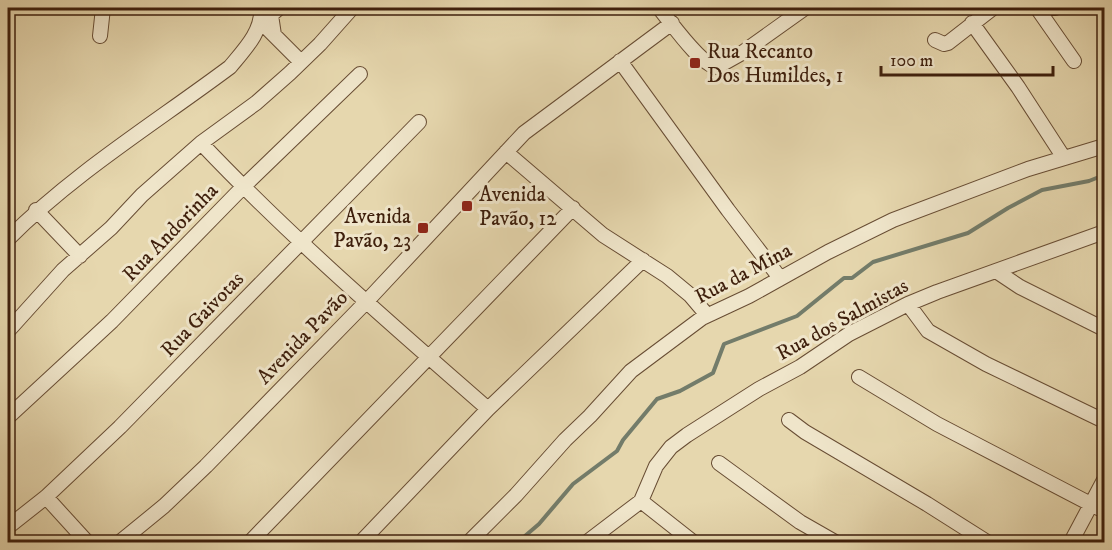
<svg xmlns="http://www.w3.org/2000/svg" width="1112" height="550" viewBox="0 0 1112 550" font-family="'IM FELL DW Pica',serif">
	<style>
		.lines { fill: none; stroke-linecap: round; stroke-linejoin: round }
		.stream { stroke: #737c6a; stroke-width: 4 }
		.street-casing { stroke: #684d34; stroke-width: 16 }
		.street { stroke: #efe5ca; stroke-width: 14 }
		.poi-dot { fill: #8f2418; stroke: #efe5ca; stroke-width: 2 }
		.labels { text-anchor: middle; stroke-width: 6; stroke-linejoin: round; paint-order: stroke }
		.poi-label { font-size: 21px; fill: #3e1f0c; stroke: #efe5ca; text-anchor: start }
		.street-label { font-size: 21px; fill: #3e1f0c; stroke: #efe5ca }
	</style>
	<rect width="100%" height="100%" fill="#e6d7ae"/>
	<filter id="stains"><feTurbulence type="fractalNoise" baseFrequency=".00333" numOctaves="4"/><feColorMatrix values="0 0 0 0 .2 0 0 0 0 .09 0 0 0 0 .02 0 0 0 .5 -.17"/></filter>
	<radialGradient id="worn" r=".72"><stop offset=".6" stop-color="#630" stop-opacity="0"/><stop offset="1" stop-color="#630" stop-opacity=".3"/></radialGradient>
	<g class="lines">
		<path class="stream" d="M518,542L539,524L573,484L617,451L623,440L657,399L680,391L713,373L724,344L797,316L844,278H852L873,262L968,233L1008,208L1042,190L1089,181L1104,175"/>
		<defs>
			<path id="street" d="M659,8C671,22 700,65 717,67L742,53L805,8
				M1037,8L1074,61
				M1048,8H1055
				M261,22L301,62
				M972,23L1018,87L1064,158
				M274,35L271,15L279,8
				M100,36L103,8
				M935,40L944,44L948,43L993,8
				M620,61L728,210L780,278
				M201,143C291,238 390,323 488,409
				M506,152L603,235L667,276L690,295L707,315
				M36,210L80,256
				M8,239C74,173 155,123 230,67C244,50 263,31 261,8
				M996,271L1020,287L1104,329
				M908,304L928,331L986,364L1104,421
				M8,331L63,270L111,228L142,195L201,143L256,103L290,73L320,44L352,8
				M859,377L937,424L1104,511
				M8,417L112,321L243,187L360,74
				M789,420L805,432L927,504L987,542
				M719,463L800,522L835,542
				M46,497L87,542
				M641,501L693,542
				M8,527L46,497L120,427L419,122
				M120,542L164,506L206,466L367,301L524,133L672,23
				M250,542L573,208
				M361,542L488,409L643,260
				M469,542L516,495L565,440L590,416L631,371L702,318L749,296L828,252L893,220L1028,169L1104,146
				M587,542L641,501L656,466L671,447L687,435L759,389L800,367L849,334L908,304L937,292L1104,232
				M1071,542L1104,480"/>
		</defs>
		<use href="#street" class="street-casing"/>
		<use href="#street" class="street"/>
	</g>
	<g class="poi-dot">
		<rect x="689" y="57" width="12" height="12" rx="3"/>
		<rect x="461" y="200" width="12" height="12" rx="3"/>
		<rect x="417" y="222" width="12" height="12" rx="3"/>
	</g>
	<g class="labels">
		<g class="poi-label">
			<text x="707" y="58">Rua Recanto<tspan x="707" dy="24">Dos Humildes, 1</tspan></text>
			<text x="479" y="201">Avenida<tspan x="479" dy="24">Pavão, 12</tspan></text>
			<text x="411" y="223" text-anchor="end">Avenida<tspan x="411" dy="24">Pavão, 23</tspan></text>
		</g>
		<g class="street-label">
			<text transform="translate(170 232) rotate(-46)" y="7">Rua Andorinha</text>
			<text transform="translate(743 273) rotate(-28)" y="7">Rua da Mina</text>
			<text transform="translate(202 314) rotate(-46)" y="7">Rua Gaivotas</text>
			<text transform="translate(842 319) rotate(-29)" y="7">Rua dos Salmistas</text>
			<text transform="translate(302 337) rotate(-46)" y="7">Avenida Pavão</text>
		</g>
	</g>
	<rect width="1112" height="550" fill="none" stroke="#e6d7ae" stroke-width="30"/>
	<rect x="9" y="9" width="1094" height="532" fill="none" stroke="#3e1f0c" stroke-width="3"/>
	<rect x="15" y="15" width="1082" height="520" fill="none" stroke="#3e1f0c" stroke-width="1.5"/>
	<path d="M881 66v9h172v-9" fill="none" stroke="#3e1f0c" stroke-width="3"/>
	<text x="890" y="66" font-size="18" fill="#3e1f0c" stroke="#efe5ca" stroke-width="4.5" paint-order="stroke">100 m</text>
	<rect width="100%" height="100%" filter="url(#stains)"/>
	<rect width="100%" height="100%" fill="url(#worn)"/>
</svg>
